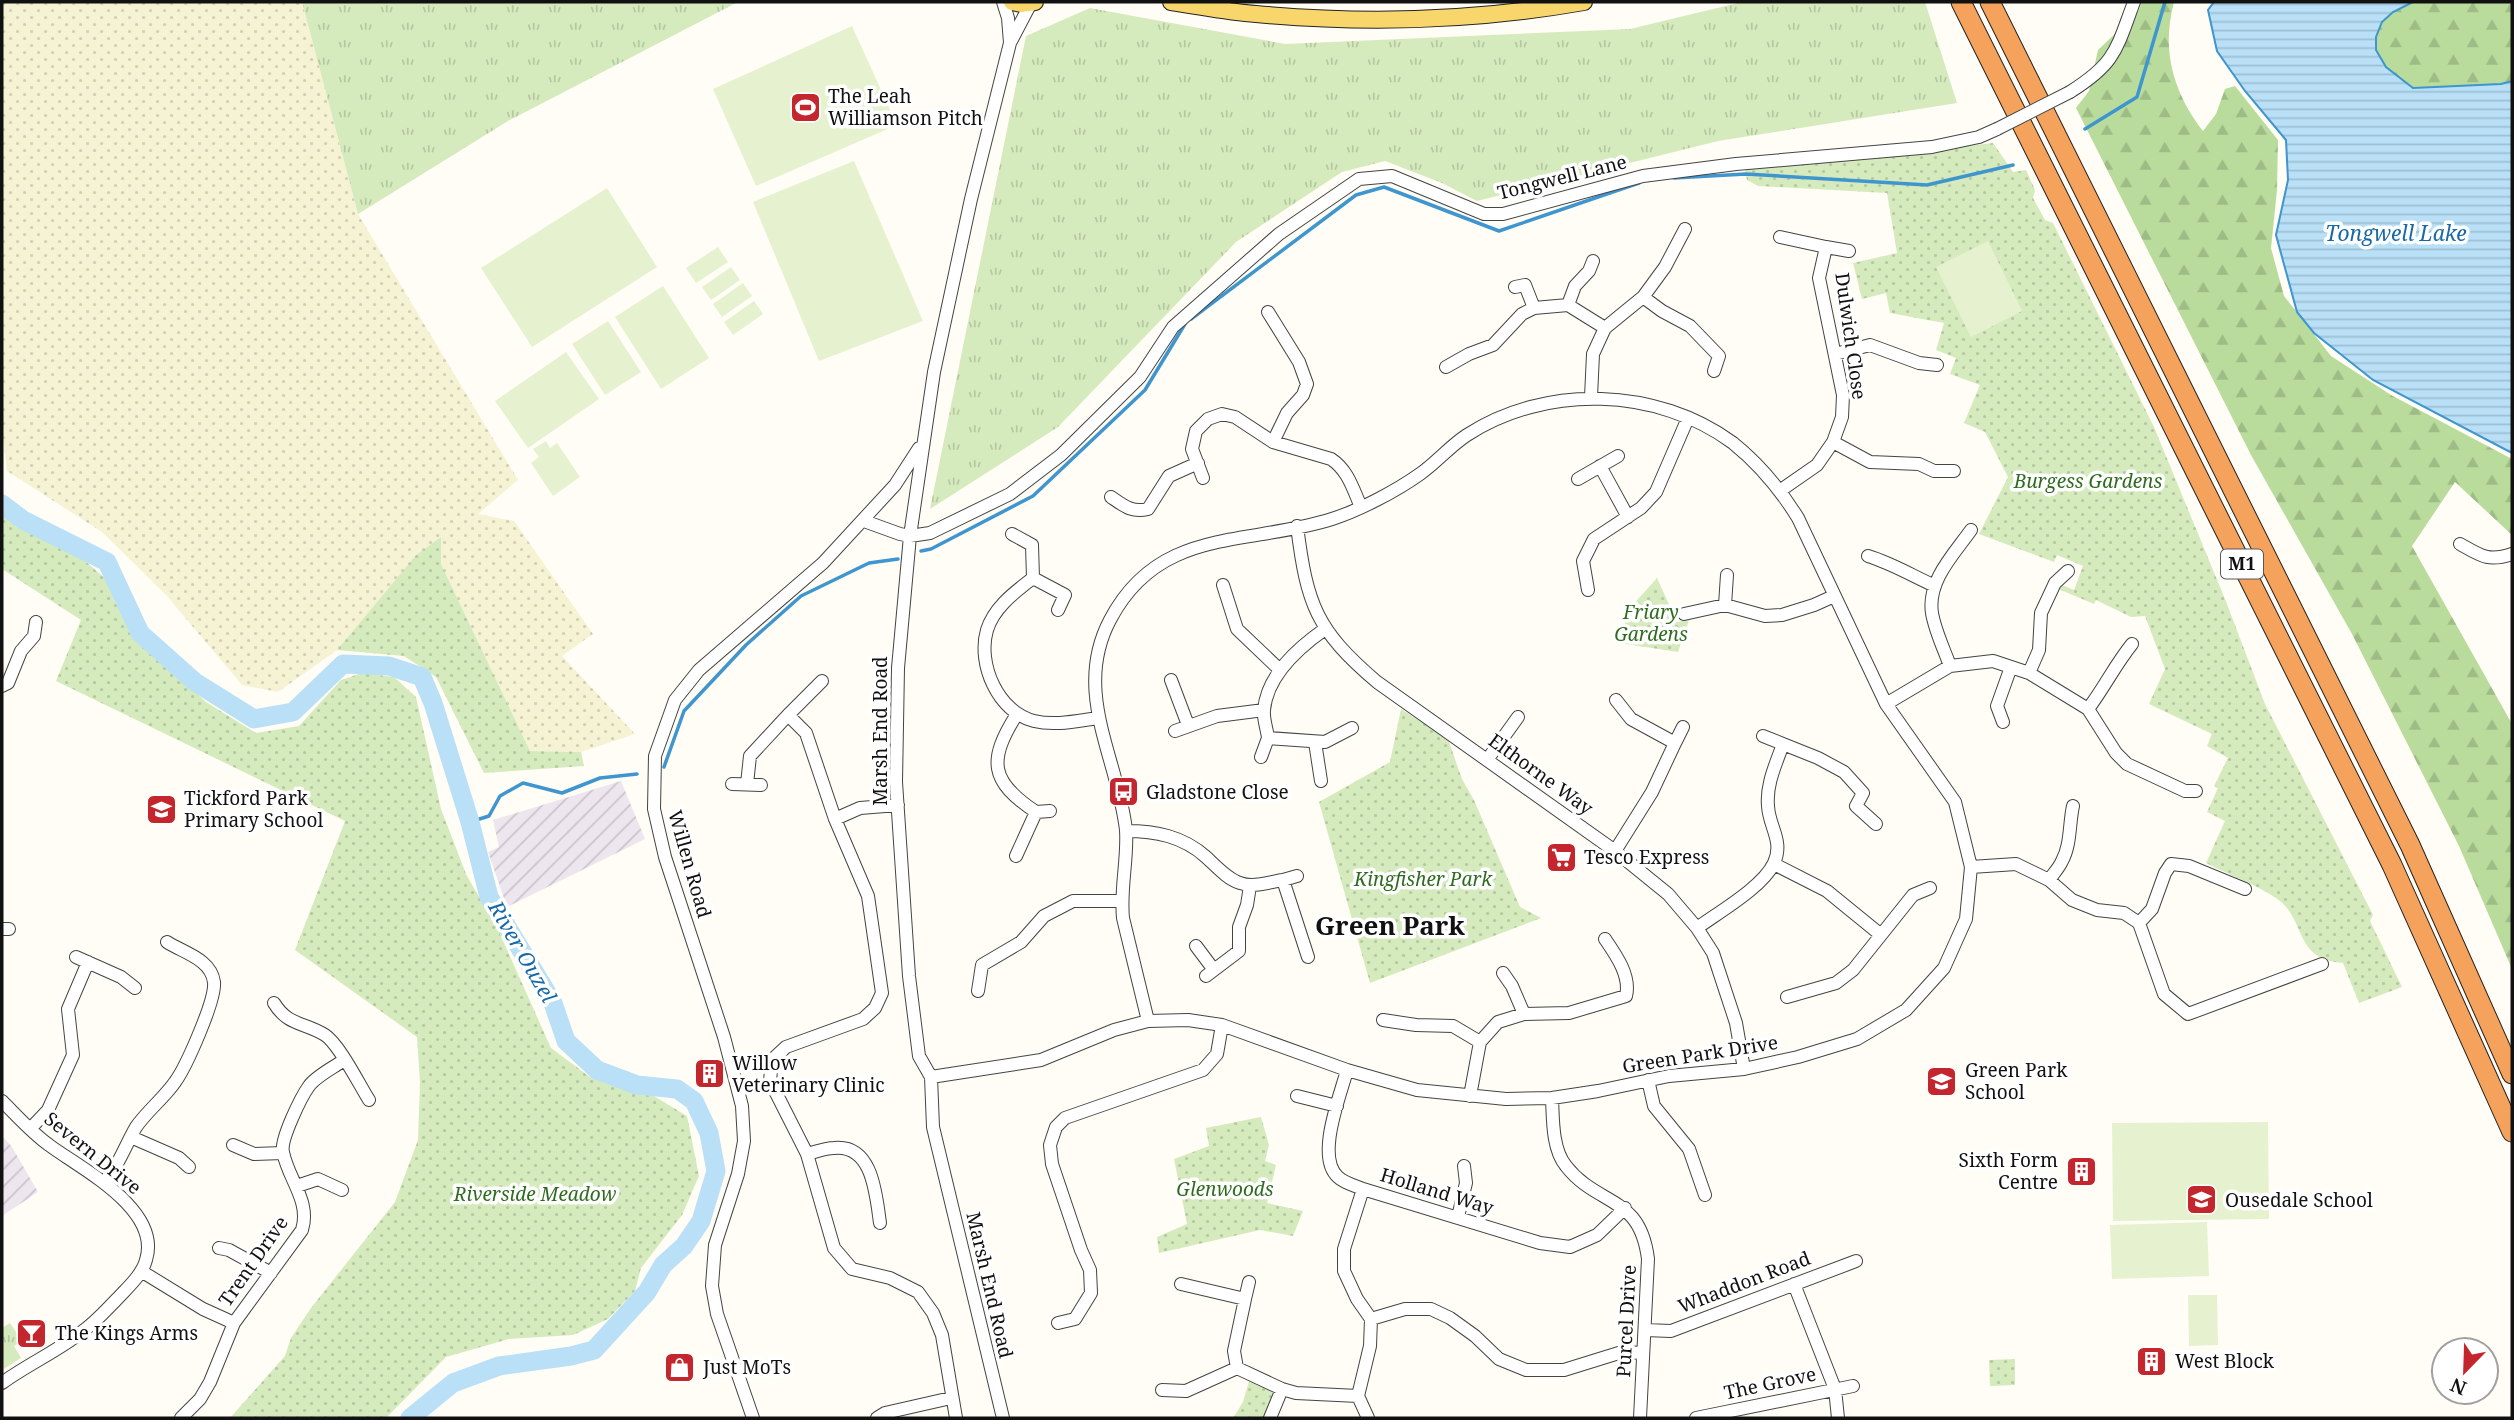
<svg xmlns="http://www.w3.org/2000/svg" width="2514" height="1420" viewBox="0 0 2514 1420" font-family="'Noto Serif',serif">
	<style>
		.industrial { fill: url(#industrial-furrows) }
		.farmland { fill: url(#farmland-dots) }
		.grass { fill: url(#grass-tufts) }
		.forest { fill: url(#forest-firs) }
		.park { fill: url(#park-dots) }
		.pitch { fill: #e6f2cf }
		.water { fill: url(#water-rules); stroke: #3f96cf; stroke-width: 2 }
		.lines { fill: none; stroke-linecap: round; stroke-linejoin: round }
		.stream { stroke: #3f96cf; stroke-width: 3.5 }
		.river { stroke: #b9e0f7; stroke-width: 19 }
		.minor-casing { stroke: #444; stroke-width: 14 }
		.major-casing { stroke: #222; stroke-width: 18 }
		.highway-casing { stroke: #222; stroke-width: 21 }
		.minor { stroke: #fff; stroke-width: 12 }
		.major { stroke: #f9d66b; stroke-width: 16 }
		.highway { stroke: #f5a25d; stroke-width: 19 }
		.minor-bridge-casing { stroke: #444; stroke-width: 14; stroke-linecap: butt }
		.minor-bridge { stroke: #fff; stroke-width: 12 }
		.labels { text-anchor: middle; stroke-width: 7; stroke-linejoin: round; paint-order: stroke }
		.shield { fill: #fff; stroke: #585858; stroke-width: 2 }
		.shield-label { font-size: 18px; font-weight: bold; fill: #111 }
		.poi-label { font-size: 19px; fill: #111; stroke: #fff; text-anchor: start }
		.street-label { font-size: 19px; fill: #111; stroke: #fff }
		.park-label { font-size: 19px; font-style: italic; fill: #2f6b1f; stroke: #fff }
		.water-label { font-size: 21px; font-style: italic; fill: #1768a6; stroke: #fff }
		.district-label { font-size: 26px; font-weight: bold; fill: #111; stroke: #fff }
	</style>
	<defs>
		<pattern id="industrial-furrows" width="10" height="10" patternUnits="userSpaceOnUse" patternTransform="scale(1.75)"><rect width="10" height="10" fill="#eee6ef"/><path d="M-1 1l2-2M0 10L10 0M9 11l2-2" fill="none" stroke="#cbc4cc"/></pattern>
		<pattern id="farmland-dots" width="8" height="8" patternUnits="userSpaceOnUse" patternTransform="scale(1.75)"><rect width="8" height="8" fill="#f6f3d4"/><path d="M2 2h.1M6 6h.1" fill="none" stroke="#d2cfb5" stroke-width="1.8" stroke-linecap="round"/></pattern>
		<pattern id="grass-tufts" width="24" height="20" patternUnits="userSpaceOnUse" patternTransform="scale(1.75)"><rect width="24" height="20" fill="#d5ebbd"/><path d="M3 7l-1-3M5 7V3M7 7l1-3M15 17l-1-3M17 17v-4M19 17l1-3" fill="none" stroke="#b6c8a1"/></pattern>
		<pattern id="forest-firs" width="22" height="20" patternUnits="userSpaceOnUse" patternTransform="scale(1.75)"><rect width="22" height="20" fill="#b9dc9c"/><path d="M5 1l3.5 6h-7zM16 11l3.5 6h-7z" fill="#9ebc85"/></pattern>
		<pattern id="park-dots" width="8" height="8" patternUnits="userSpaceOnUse" patternTransform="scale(1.75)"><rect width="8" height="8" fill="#d5ebbd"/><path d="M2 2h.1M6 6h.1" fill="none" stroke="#b6c8a1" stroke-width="1.8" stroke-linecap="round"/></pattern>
		<pattern id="water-rules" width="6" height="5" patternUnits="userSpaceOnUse" patternTransform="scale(1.75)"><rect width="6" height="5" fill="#b9e0f7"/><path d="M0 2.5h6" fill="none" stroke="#9ebfd3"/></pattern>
	</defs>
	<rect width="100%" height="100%" fill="#fffdf5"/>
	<path class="industrial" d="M621,781L645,839L507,907L488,852L499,847L493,820Z
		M2,1136L12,1147L38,1192L2,1216Z"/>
	<path class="farmland" d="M2,2H302L358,214L518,480L478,514L514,521L593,634L562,656L635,734L581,752L530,751L441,564V537L416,555L337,650L278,692L242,685L166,595L102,532L7,471L2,429Z"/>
	<path class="grass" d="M302,2H738L508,121L358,214Z
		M1742,2H1925L1957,103L1718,141L1477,201L1442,183L1385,161L1342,172L1236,242L1058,427L930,509L1026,36L1090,8L1285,44L1630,29Z
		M10,1323L22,1341L14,1346L21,1358L2,1370V1328Z"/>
	<path class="forest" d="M2142,2H2174C2161,50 2173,92 2203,131L2216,114L2225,89L2235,86L2278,140L2277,190L2271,248L2284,296L2331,356L2391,395L2512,459V535L2455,482L2412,546L2512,724V969L2459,846L2352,634L2251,455L2076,108L2089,91L2098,50L2138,12Z
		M2413,2H2512V81L2501,84L2413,88L2386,67L2376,50V37L2382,22L2393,12Z"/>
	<path class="park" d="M1993,143L2013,172L2026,170L2035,190L2033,198L2045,220L2053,223L2154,427L2225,599L2265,704L2373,915L2370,921L2402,987L2359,1003L2343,963C2292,959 2308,920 2276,898C2255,884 2229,875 2206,863L2225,821L2207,812L2218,788L2214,786L2228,758L2207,746L2212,734L2149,704L2165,669L2145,616L2131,617L2096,600L2094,604L2056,588L2062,585L2074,590L2083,566L2057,555L2054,562L1979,534L2008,477L1985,432L1964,423L1980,385L1950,374L1956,358L1936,350L1944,323L1890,313L1886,293L1862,299L1853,263L1897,253L1887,193L1758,186L1747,180L1745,170Z
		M2,513L85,561L106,579L115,602L139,641L206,702L256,733L299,726L341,680L362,673L394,677L416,697L441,809L466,874L500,934L551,1048L590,1077L649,1093L687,1116L699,1176L682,1215L641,1268L635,1291L608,1319L573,1335L509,1339L446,1357L386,1418H230L285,1356L291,1338L311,1308L395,1202L418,1140L420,1082L417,1037L295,950L345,821L56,681L81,620L2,569Z
		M441,537V564L530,751L581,752L584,766L484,773L436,677L404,656L337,650L416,555Z
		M1657,578L1677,622L1689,620L1678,652L1619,643L1629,609Z
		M1401,709L1448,739L1462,779L1474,800L1520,907L1541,918L1370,983L1319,802L1390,762Z
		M1261,1117L1269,1145L1265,1161L1276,1165L1267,1203L1303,1211L1293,1236L1260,1230L1159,1253L1157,1237L1187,1224L1174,1159L1209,1146L1206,1128Z
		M2015,1359V1385L1990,1386L1989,1360Z
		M1249,1381L1275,1393L1264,1418H1233L1243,1402Z"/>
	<path class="pitch" d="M852,26L897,125L756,186L713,89Z
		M854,161L923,321L819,361L753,202Z
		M607,188L657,267L532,347L481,268Z
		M1988,241L2022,311L1971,337L1936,267Z
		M718,247L728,262L696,283L686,268Z
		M731,267L740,280L711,300L702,287Z
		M743,283L752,296L722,317L713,304Z
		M663,286L709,358L661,389L615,317Z
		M754,301L763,314L733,335L724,322Z
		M608,321L641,372L605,395L572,344Z
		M566,352L599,399L528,448L495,401Z
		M546,441L550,448L557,443L580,477L553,496L531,463L539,457L533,449Z
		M2268,1122L2269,1219L2113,1221L2112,1123Z
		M2207,1222L2209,1276L2112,1279L2110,1225Z
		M2188,1295H2217L2218,1345L2189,1346Z"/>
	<path class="water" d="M2214,2H2413L2393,12L2382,22L2376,37V50L2386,67L2413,88L2501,84L2512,81V453L2373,380L2314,333L2297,312L2276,235L2288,180L2286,140L2245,91L2217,51L2208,10Z"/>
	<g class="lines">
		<path class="stream" d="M2085,129L2137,97L2165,2
			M1674,178L1746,174L1927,185L2013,165
			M1191,319L1356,195L1384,187L1499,231L1639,183
			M921,551L931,549L1033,496L1145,390L1185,324
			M664,767L684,711L746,645L801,596L869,563L898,559
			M470,822L489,816L500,796L523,783L562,793L600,778L637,774"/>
		<path class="river" d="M2,504L23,520L107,562L140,633L195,682L254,719L293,712L343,664L389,666L422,677L433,703L470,822L489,897L553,1003L566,1041L597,1070L637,1085L677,1089L694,1101L709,1133L716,1171L701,1221L684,1246L663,1265L647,1292L594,1350L571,1356L499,1366L453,1383L410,1418"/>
		<defs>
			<path id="minor" d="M1003,2L1008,18L1010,43
				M2070,92C2116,63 2116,50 2134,2
				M1780,237L1826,247L1819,278L1843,395L1842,417L1833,442L1817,465L1781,490
				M1826,247L1849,251
				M1515,287L1525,285L1534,308
				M1643,297L1662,311L1690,326L1719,356L1714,371
				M1568,305L1575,286L1589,271L1593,261
				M1268,312L1299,362L1307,384L1303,395L1287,413L1273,442
				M1835,354L1870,345L1919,363L1937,365
				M1446,367L1469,354L1493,345L1522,314L1534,308L1568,305L1605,328
				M1591,397L1593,354L1605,328L1643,297L1665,267L1685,229
				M1833,442L1870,462L1919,464L1934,471H1954
				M1600,466L1628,517
				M1203,478L1192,449L1196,431L1208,419L1222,414L1235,417L1273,442L1331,459C1348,470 1353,489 1361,507
				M1578,479L1618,456
				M1111,497C1124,506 1132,513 1148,509L1169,476L1198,463
				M864,521L900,534L910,536L930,533L1010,494L1061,455L1140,377L1173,327L1279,234L1359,179L1392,176L1484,214H1503L1643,176L1736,164L1932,147L1979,137L1997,129
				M1297,526C1307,605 1316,630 1377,682L1615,851L1668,894L1697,928L1713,953L1736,1023L1744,1069
				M1012,534L1032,545L1033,578C1015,592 994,607 987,630C977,664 998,712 1034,721C1055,726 1076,721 1098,718
				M2460,544C2481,556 2488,562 2512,554
				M1868,556C1891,563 1913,576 1935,586
				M1033,578L1065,595L1058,610
				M1223,585L1237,629L1280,670
				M1588,590L1583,561L1594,539L1641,508L1656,492L1688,418
				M1725,605L1727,575
				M1684,614L1725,605L1765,616L1782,615L1814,605L1834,596
				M1325,629C1298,648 1267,675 1264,710C1263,719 1267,729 1268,738L1325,742L1352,728
				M1950,666C1944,649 1935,631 1932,613C1927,581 1954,554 1971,530
				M2029,673L2039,650L2041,613L2055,583L2068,571
				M1171,680L1188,725
				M2,686L8,683L21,651L34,636L36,622
				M1886,704L1950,666L1993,661L2029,673L2088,709L2116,753L2127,764L2185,791H2196
				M2088,709C2104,688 2115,665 2132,644
				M788,715L822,681
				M2003,722L1997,706L2011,667
				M1175,731L1217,716L1264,710
				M1763,736L1783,744
				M1315,742L1321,781
				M1675,743L1683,727
				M1261,757L1268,738
				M1487,760L1518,717
				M732,784L761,785
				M747,784L750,756L788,715L806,733L835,819L868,896L882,993L875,1008L863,1019L786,1047L772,1060L770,1081L807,1154L834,1248L852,1269L890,1278L918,1292L933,1313L942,1335L956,1418
				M1036,812L1050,811
				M835,819L860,808L898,805
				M1126,831C1155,831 1183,836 1206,857C1216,866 1227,879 1240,883C1253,888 1269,882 1283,880L1308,957
				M1615,851L1652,792L1675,743L1631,719L1616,700
				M1016,856L1036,812C989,781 988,760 1017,714
				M1774,864L1827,891L1881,935L1913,895L1930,888
				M1971,867L2016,864L2049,880L2072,900L2097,910L2124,913L2139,923L2164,994L2188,1014L2322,964
				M1283,880L1297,876
				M2049,880C2053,874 2059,868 2062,861C2071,845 2069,824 2073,806
				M2139,923L2152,909L2165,873L2171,864L2189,866L2245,889
				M1697,928C1719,912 1763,887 1774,863C1784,841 1769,827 1768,806C1766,784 1776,764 1783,744L1818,758L1844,772L1863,793L1856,806L1876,824
				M2,929H9
				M1196,946L1214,970
				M76,957L121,977L135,988
				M1503,973L1512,986L1524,1014
				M1206,976L1239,951V927L1247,905L1250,886
				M978,991L982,965L1021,942L1044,916L1073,901H1121
				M1787,997L1836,983L1853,970L1881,935
				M274,1003C288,1026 304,1022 325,1035C339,1044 359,1084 369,1100
				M1383,1020L1416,1025L1453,1026L1480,1042
				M1347,1070C1341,1094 1315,1157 1338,1177C1344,1183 1356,1186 1363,1189L1540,1243L1570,1247L1597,1235L1625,1208
				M931,1077L1041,1060L1114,1030L1148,1021L1188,1020L1222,1025L1347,1070L1417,1090L1506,1099L1552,1098L1598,1091L1669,1076L1744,1069L1798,1057L1857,1039L1906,1010L1944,968L1966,919L1971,867L1955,802L1886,704L1798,518C1780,489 1759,464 1733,443C1657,387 1546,384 1467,435C1450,446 1437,462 1420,474C1396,491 1360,510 1332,519C1248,546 1159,526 1110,620C1072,692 1118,758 1126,830C1128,859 1120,888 1123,918L1148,1021
				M1648,1080L1654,1106L1689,1149L1705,1195
				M1297,1096L1337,1106
				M1470,1096L1480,1042L1498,1022L1524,1014L1569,1013L1626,996C1631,976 1616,955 1605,939
				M1552,1098C1553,1119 1552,1149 1566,1166C1598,1207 1640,1194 1648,1259L1640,1418
				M2,1101C17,1116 32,1133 49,1145C81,1169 162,1209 146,1260C142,1275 128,1287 118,1298C107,1309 96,1322 83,1331C58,1351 28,1364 2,1383
				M31,1128L48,1110L73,1055L68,1009L88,962
				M131,1137L179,1158L189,1167
				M233,1145L254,1154L283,1153
				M807,1154C816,1152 825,1148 834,1148C873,1144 876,1195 880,1223
				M104,1183C118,1167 125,1146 136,1127C147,1111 164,1098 175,1082C186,1067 216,1000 214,982C211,959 184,953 167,942
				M297,1186L318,1179L342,1190
				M1363,1189L1344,1249V1271L1357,1299L1371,1319L1370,1346L1358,1396L1368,1418
				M1458,1217L1466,1183L1464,1166
				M219,1248L229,1250L271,1273
				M141,1271L203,1309L234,1323L302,1230C311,1201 288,1179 283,1152C280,1140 301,1097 309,1086C316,1076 333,1068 344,1060
				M1181,1284L1245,1299L1234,1351L1237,1368L1282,1389L1296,1393L1358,1396
				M1794,1284L1835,1389L1838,1418
				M1245,1299L1249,1282
				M1371,1319L1405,1309H1431L1450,1318L1475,1336L1499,1359L1526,1370H1564L1622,1352L1643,1353
				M1058,1323L1075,1319L1091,1293L1090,1270L1081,1250L1052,1164L1050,1145L1056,1127L1065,1118L1203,1070L1217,1054L1222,1025
				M1645,1330L1671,1331L1856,1261
				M1162,1390L1186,1391L1237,1368
				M181,1418L200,1399L210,1382L234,1323
				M753,1418L717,1314L712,1286L715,1245L738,1174L744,1141L742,1106L724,1037L665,857L654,809L655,756L675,700L699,670L823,563L895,485L919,448
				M877,1418L885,1413L951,1398
				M1003,1418L933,1127L931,1077L919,1056L909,976L896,782L898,668L910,536L934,372L971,199L1010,43L1031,3
				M1270,1418L1282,1389
				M1696,1418L1853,1386"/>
			<path id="major" d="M1012,2L1021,4L1035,2
				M1171,2C1199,6 1228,12 1256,14C1365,24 1476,21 1584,2"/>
			<path id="highway" d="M1961,2L2392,865L2512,1132
				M1990,2L2410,845L2512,1074"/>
		</defs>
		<use href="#minor" class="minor-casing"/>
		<use href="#major" class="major-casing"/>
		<use href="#highway" class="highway-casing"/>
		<use href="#minor" class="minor"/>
		<use href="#major" class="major"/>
		<use href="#highway" class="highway"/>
		<defs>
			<path id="minor-bridge" d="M1997,129L2070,92"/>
		</defs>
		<use href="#minor-bridge" class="minor-bridge-casing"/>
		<use href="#minor-bridge" class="minor-bridge"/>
	</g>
	<defs>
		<symbol id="stadium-square" viewBox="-11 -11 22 22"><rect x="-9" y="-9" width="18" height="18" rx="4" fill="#c4262e" stroke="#fff"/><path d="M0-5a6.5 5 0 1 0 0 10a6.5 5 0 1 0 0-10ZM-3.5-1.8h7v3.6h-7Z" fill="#fff"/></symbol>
		<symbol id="bus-square" viewBox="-11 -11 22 22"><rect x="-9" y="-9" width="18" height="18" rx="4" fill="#c4262e" stroke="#fff"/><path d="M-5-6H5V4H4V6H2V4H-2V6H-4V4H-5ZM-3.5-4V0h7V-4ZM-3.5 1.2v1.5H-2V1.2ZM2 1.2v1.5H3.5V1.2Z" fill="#fff"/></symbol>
		<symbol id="school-square" viewBox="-11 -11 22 22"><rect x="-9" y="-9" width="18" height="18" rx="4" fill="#c4262e" stroke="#fff"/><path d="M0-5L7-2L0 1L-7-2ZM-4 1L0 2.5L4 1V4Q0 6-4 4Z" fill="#fff"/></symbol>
		<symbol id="supermarket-square" viewBox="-11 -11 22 22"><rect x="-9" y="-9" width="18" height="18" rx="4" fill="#c4262e" stroke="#fff"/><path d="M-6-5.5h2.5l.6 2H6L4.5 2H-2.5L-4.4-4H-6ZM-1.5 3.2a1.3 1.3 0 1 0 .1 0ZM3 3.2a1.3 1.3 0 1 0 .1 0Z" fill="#fff"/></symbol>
		<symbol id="building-square" viewBox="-11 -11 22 22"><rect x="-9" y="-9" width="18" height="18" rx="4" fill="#c4262e" stroke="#fff"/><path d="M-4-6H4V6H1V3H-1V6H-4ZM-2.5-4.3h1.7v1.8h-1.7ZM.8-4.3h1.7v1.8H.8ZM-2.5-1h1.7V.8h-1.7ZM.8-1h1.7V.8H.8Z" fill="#fff"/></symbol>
		<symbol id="bar-square" viewBox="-11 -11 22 22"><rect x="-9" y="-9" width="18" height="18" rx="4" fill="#c4262e" stroke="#fff"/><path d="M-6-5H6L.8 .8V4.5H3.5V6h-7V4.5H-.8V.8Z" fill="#fff"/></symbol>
		<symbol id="shop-square" viewBox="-11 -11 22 22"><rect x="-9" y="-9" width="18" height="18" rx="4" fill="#c4262e" stroke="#fff"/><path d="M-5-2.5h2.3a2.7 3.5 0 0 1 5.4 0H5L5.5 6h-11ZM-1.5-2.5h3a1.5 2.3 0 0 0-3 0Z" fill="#fff"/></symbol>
	</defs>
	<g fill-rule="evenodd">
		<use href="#stadium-square" x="788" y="90" width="35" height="35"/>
		<use href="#bus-square" x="1106" y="774" width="35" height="35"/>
		<use href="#school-square" x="144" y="792" width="35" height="35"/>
		<use href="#supermarket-square" x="1544" y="840" width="35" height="35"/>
		<use href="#building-square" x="692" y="1056" width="35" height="35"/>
		<use href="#school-square" x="1924" y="1064" width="35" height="35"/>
		<use href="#building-square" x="2064" y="1154" width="35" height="35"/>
		<use href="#school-square" x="2184" y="1182" width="35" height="35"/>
		<use href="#bar-square" x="14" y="1316" width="35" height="35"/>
		<use href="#building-square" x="2134" y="1344" width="35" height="35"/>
		<use href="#shop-square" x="662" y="1350" width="35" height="35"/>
	</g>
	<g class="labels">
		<rect class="shield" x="2221" y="549.5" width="42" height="29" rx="5"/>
		<g class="shield-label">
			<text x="2242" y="570">M1</text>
		</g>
		<g class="poi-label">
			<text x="828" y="103">The Leah<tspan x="828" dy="22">Williamson Pitch</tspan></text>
			<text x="1146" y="799">Gladstone Close</text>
			<text x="184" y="805">Tickford Park<tspan x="184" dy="22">Primary School</tspan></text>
			<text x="1584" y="864">Tesco Express</text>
			<text x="732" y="1070">Willow<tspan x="732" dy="22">Veterinary Clinic</tspan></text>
			<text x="1965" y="1077">Green Park<tspan x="1965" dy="22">School</tspan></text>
			<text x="2058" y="1167" text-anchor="end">Sixth Form<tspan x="2058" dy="22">Centre</tspan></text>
			<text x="2225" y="1207">Ousedale School</text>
			<text x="55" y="1340">The Kings Arms</text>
			<text x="2175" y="1368">West Block</text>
			<text x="703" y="1374">Just MoTs</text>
		</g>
		<g class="street-label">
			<text transform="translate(1562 177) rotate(-14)" y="7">Tongwell Lane</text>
			<text transform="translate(1851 336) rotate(82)" y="7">Dulwich Close</text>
			<text transform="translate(880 731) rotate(-90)" y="7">Marsh End Road</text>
			<text transform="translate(1541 774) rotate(36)" y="7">Elthorne Way</text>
			<text transform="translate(690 864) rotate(74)" y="7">Willen Road</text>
			<text transform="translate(1700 1054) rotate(-9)" y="7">Green Park Drive</text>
			<text transform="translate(93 1153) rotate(39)" y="7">Severn Drive</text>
			<text transform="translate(1437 1191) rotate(17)" y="7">Holland Way</text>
			<text transform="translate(253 1261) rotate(-55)" y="7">Trent Drive</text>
			<text transform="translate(1744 1282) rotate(-21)" y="7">Whaddon Road</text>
			<text transform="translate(990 1285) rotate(77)" y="7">Marsh End Road</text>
			<text transform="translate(1626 1321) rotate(-87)" y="7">Purcel Drive</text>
			<text transform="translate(1770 1383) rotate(-12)" y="7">The Grove</text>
		</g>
		<g class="park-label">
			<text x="2088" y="488">Burgess Gardens</text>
			<text x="1651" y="619">Friary<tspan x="1651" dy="22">Gardens</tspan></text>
			<text x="1423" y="886">Kingfisher Park</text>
			<text x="1225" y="1196">Glenwoods</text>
			<text x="535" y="1201">Riverside Meadow</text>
		</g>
		<g class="water-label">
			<text x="2396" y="241">Tongwell Lake</text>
			<text transform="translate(522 952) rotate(60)" y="7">River Ouzel</text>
		</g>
		<g class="district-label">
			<text x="1390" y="935">Green Park</text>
		</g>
	</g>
	<rect width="2514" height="1420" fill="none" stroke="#111111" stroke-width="7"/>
	<g transform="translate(2465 1371) rotate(203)"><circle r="33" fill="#ffffff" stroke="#a0a0a0" stroke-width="2"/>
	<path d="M0-5L12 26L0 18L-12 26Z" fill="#c4262e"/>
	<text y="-10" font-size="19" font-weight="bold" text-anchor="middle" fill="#111111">N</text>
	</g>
</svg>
